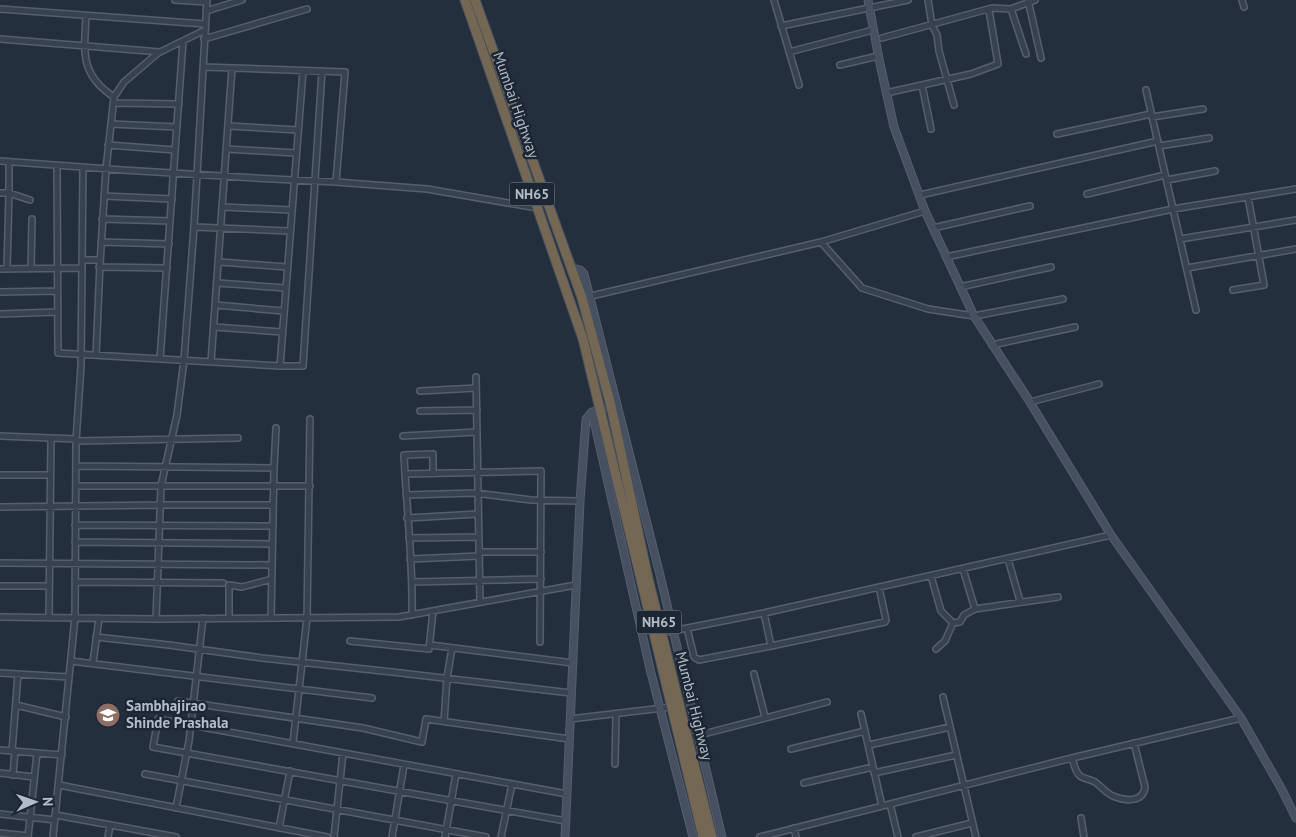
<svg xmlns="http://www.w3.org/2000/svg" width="1296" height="837" viewBox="0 0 1296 837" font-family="'PT Sans',sans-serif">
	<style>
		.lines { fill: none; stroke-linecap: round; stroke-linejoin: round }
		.street-casing { stroke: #565f6c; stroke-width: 8 }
		.secondary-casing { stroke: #565f6c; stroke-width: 9 }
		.highway-casing { stroke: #434c59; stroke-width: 11 }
		.street { stroke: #38414e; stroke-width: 5 }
		.secondary { stroke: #465061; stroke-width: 7 }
		.highway { stroke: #746855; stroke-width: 9 }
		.labels { text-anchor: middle; stroke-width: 5; stroke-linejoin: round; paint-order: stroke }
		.shield { fill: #1d2633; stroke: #878f9c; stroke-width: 1 }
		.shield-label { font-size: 14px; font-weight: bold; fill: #b4bcc9 }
		.street-label { font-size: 15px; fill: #b4bcc9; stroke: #1d2633 }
		.poi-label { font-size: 15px; font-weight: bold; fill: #b4bcc9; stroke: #1d2633; text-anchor: start }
	</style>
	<rect width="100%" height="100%" fill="#242f3e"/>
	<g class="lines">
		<defs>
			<path id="street" d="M175,0L207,2
				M774,0L799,85
				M928,0L932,25L937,35L939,51L954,105
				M1028,0L1041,58
				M1242,0L1244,7
				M0,9L205,24
				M206,11L242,0
				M86,16C84,52 80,75 114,97
				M781,26L908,0
				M882,38L992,8L1011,9
				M0,39L160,52
				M204,39L307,9
				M789,52L873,30
				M1026,54L1011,9L1035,0
				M840,65L878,56
				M303,71L280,366H303L322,71
				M922,85L971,74L998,64L989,10
				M1146,90L1196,310
				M886,93L922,85L931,129
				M114,103L179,104
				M1152,117L1203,109
				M111,124L177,127
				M229,126L298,130
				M1057,134L1151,114
				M108,145L175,150
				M1159,146L1209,138
				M227,149L295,153
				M0,161C112,170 224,177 336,182L345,72L203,67
				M9,162V193L30,200
				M57,166L58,353L280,366
				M1167,180L1215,171
				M336,182L427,189L537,208
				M0,193H9L7,269
				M1087,194L1165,175
				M920,195L1158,141
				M104,196L172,199
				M223,207L291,210
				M102,219L170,221
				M194,227L289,231
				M933,228L1030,206
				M1180,239L1296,220
				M101,242L169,244
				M821,242L925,211
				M946,257L1173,209L1296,189
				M82,260H100
				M220,262L287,267
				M99,267L167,268
				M1187,268L1296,249
				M0,269L82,268
				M31,269L32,219
				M218,283L285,288
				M960,287L1051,267
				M1233,290L1264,285L1248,197
				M0,292L57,291
				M587,297L821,242L862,288L928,309L974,316L1063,299
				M216,305L283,311
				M0,314L57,312
				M214,327L282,332
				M992,345L1075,327
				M96,355L100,264L106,169L114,97L124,82L158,53L205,30
				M160,359L183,41
				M211,362L232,68
				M476,377L480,602
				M420,391L476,388
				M1030,402L1099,384
				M420,411L477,410
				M0,436L76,439
				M403,436L477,432
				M76,441L238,438
				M76,466L274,468L271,618
				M274,468L276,428
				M405,474L404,455L433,454V474
				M0,475H50
				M76,486H310
				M406,495L475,493L531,500L580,501
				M0,507L161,505H273
				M407,518L478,514
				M75,525L273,526
				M409,538L479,537
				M75,542L272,544
				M479,552H541
				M410,559L479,556
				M1008,559L1020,601
				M0,563L272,565
				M963,569L975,609
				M931,576L941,611L953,623L945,641L936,649
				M75,582L223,583
				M413,582L541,579
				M0,586H49
				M412,615C413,568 408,521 405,474L541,471L540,642
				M0,617L156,619L399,617L576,585
				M49,618L51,438
				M229,618V585L242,587L272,579
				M156,619L161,486L177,415L184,360L194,227L207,0
				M953,623L960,622L964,615L975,609L1058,597
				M687,628L694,657L699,660L771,646L764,613
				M662,633L764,613L1111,535
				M96,637L169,645L262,658L392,672L571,693
				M350,641L429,649L433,611
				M430,645L573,663
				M771,646L885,622L886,620L879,587
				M71,661L372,698
				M93,663L99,618
				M0,673L69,677
				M754,674L765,717
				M943,697L976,837
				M178,701L363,728L422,742L426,719L569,739
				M16,705L66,717
				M861,714L882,806
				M570,719L671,707
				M444,721L447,678L452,648
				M688,738L827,702
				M293,743L307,618L310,419
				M869,745L950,727
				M791,749L865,731
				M0,750L62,755
				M12,751L18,674
				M1072,758C1074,763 1075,772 1080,776C1084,779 1090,779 1095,782C1101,786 1106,793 1113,796C1125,801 1143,803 1145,787L1134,743
				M615,764L616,715
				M0,773L34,777
				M874,773L956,755
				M145,774L486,837
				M13,775L15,751
				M804,783L873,767
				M59,785L327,837
				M890,804L898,837
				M176,808L189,741L203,618
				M0,814L55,820
				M56,815L176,837
				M1081,818L1084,837
				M566,821C428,797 290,771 153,747L158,719L567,794
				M279,828L290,771
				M794,828L796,837
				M0,833L28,836
				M28,837L37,753
				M53,837L75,617L76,441L81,366L83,168
				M108,837L110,825
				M334,837L343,753
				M392,837L404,765
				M445,837L456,774
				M501,837L512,784
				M760,837L1072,758L1241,718
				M916,837L972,823"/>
			<path id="secondary" d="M868,0L879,59L894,127L925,211L974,316L1028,399L1111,535L1241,718L1281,788L1296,818
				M571,268L580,270L584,274L659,571L722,837
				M592,412L651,673L693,837
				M565,837L580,501L586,419L592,412L615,405"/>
			<path id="highway" d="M465,0L583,339L703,837
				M475,0L582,298L611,406L648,578L712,837"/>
		</defs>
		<use href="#street" class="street-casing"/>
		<use href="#secondary" class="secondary-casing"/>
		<use href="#highway" class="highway-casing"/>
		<use href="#street" class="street"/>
		<use href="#secondary" class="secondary"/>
		<use href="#highway" class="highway"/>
	</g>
	<defs>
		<symbol id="school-disc" viewBox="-11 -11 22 22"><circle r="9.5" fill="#8d6e63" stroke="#1d2633"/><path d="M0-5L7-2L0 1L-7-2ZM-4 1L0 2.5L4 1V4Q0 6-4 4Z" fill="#fff"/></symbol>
	</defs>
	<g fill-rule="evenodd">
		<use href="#school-disc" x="94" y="701" width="28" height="28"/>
	</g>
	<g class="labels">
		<g class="shield">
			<rect x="509.5" y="182.5" width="45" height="23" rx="4"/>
			<rect x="636.5" y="610.5" width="45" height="23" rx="4"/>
		</g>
		<g class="shield-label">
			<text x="532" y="199">NH65</text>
			<text x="659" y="627">NH65</text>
		</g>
		<g class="street-label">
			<text transform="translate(516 105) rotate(71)" y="5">Mumbai Highway</text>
			<text transform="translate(694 706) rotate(76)" y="5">Mumbai Highway</text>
		</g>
		<g class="poi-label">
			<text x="126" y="711">Sambhajirao<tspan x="126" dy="17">Shinde Prashala</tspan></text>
		</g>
	</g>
	<g transform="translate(35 802) rotate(88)" stroke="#1d2633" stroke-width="4" paint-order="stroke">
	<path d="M0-4L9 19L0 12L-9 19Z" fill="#b4bcc9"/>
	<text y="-8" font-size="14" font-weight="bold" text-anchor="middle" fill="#b4bcc9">N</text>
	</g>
</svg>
